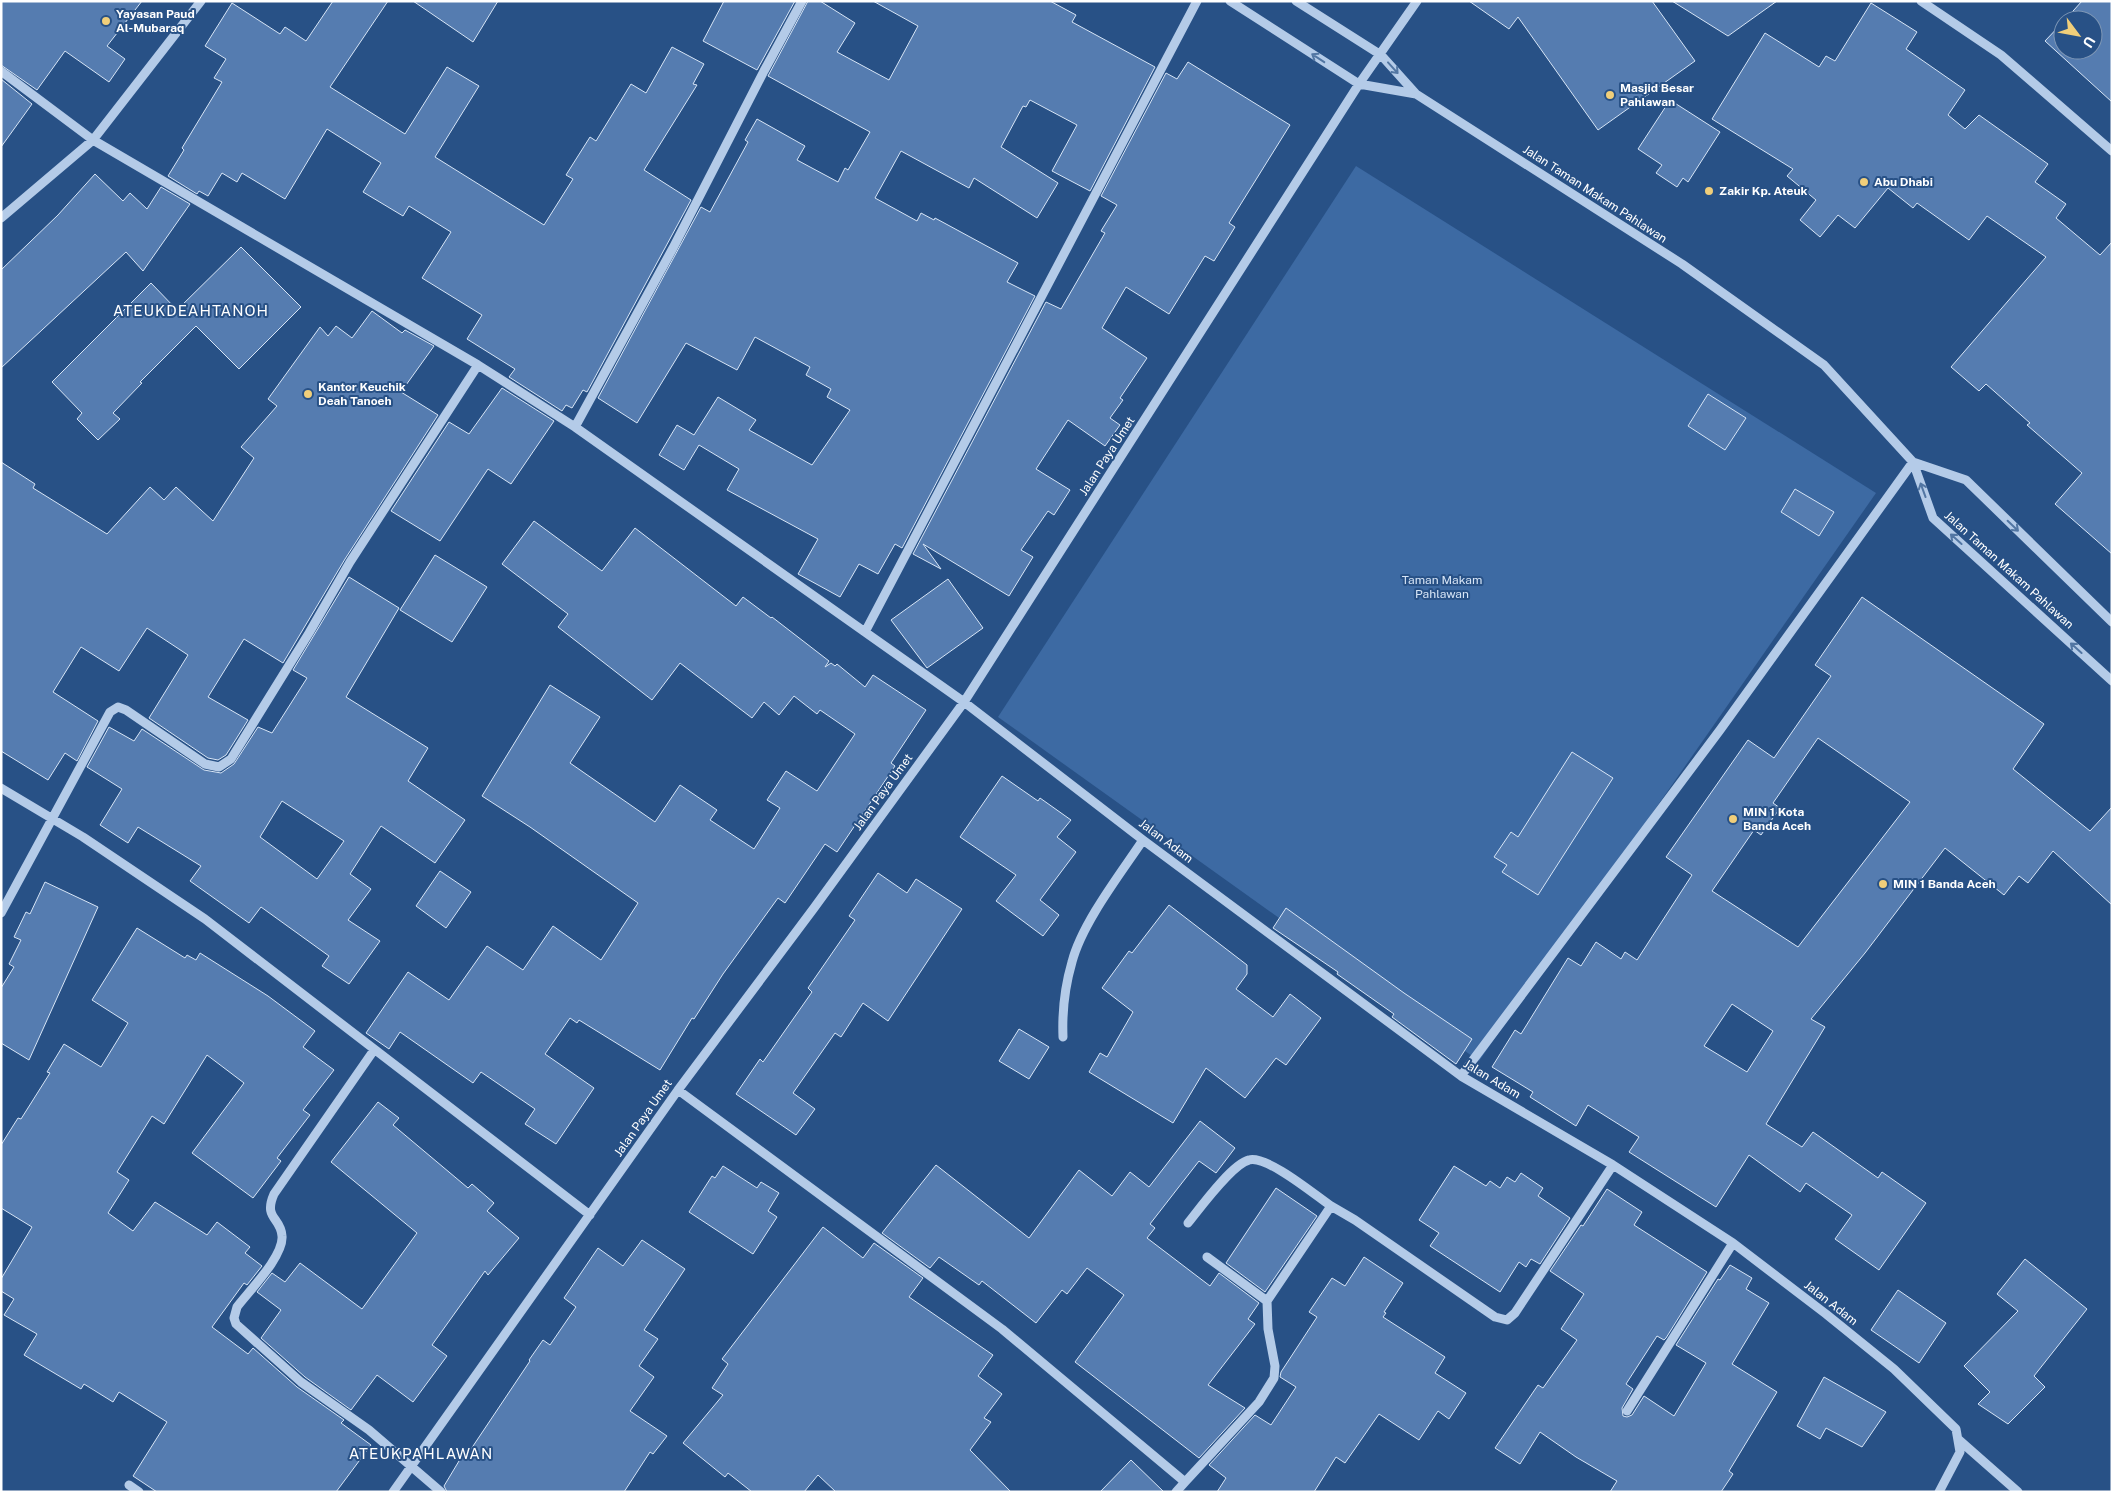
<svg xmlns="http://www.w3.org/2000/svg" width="2113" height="1493" viewBox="0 0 2113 1493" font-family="'Public Sans',sans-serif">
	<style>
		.green { fill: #3d6aa3 }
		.building { fill: #557cb0; stroke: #d7e5f6; fill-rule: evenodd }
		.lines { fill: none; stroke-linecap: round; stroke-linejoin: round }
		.minor { stroke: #b4cbe8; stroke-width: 9 }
		.oneway { stroke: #5276a3 }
		.poi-dot { fill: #f0ce7a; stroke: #285186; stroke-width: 2 }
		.labels { text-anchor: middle; stroke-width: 4; stroke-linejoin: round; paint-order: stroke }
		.poi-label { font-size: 12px; font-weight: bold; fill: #fff; stroke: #285186; text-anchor: start }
		.street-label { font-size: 12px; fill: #fff; stroke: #285186 }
		.park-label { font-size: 12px; fill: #d7e5f6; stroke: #285186 }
		.quarter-label { font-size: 15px; letter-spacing: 1px; fill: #fff; stroke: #285186 }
	</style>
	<rect width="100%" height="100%" fill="#285186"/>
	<path class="green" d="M1356,166L1876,493L1479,1061L998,717Z"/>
	<path class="building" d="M1,1H142L107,46L125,59L109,82L65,51L37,90L1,65Z
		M333,1H388L330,87L405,134L447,67L479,86L435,157L544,225L573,179L566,175L590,137L596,141L631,84L646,93L672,47L704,64L693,84L697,85L644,170L691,200L587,392L583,390L572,408L566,405L562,411L509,377L515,369L467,339L482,315L422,278L451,232L409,206L403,216L363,192L381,163L327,129L285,199L242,173L237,182L222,173L208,196L199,191L197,194L168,176L184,150L182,148L222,82L214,78L226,59L205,46L232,3L280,34L285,27L306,41Z
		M413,1H498L473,42Z
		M724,1H795L757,70L703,41Z
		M808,1H820L855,23L837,52L889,80L918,26L873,1H1050L1076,15L1072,22L1155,67L1090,191L1052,171L1077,125L1030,100L1026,107L1023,106L1001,147L1058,183L1037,218L974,178L969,188L901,151L875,198L917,221L921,213L934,220L935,218L1018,263L1007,282L1035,296L902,548L895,544L878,574L859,564L840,597L798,574L818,539L727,490L739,469L699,445L684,470L659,455L677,425L694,435L718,397L756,420L749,430L812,465L850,410L827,397L831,389L806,375L810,367L755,337L737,370L686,343L637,423L598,398L701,207L710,212L748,142L745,140L757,119L805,146L797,160L838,182L845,168L848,170L870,132L768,76Z
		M1469,1H1652L1695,61L1598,130L1518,17L1509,29Z
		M1672,1H1777L1728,36Z
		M2082,1H2112V102L2045,41L2063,22V50H2093V20H2065Z
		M1871,3L1917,32L1906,49L1965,90L1948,115L1965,129L1979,115L2048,164L2035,182L2066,204L2056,218L2100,255L2112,242V554L2055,504L2082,473L2027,425L2030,423L1986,384L1979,391L1951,367L2046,257L1987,216L1969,240L1917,203L1913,208L1888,188L1855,228L1838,215L1820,237L1800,220L1816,200L1787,176L1793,169L1712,119L1765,33L1819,67L1826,56L1835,61Z
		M1188,62L1290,125L1229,223L1235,227L1214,261L1205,256L1169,314L1126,287L1102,328L1147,358L1120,398L1123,400L1110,418L1120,425L1105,446L1068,420L1036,469L1070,490L1054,515L1048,511L1021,550L1033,557L1009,596L923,544L941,569L913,554L1046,302L1061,309L1105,233L1101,231L1117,205L1101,196L1166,73L1177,79Z
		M1,79L32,104L1,147Z
		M1670,100L1720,132L1688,182L1683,178L1677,187L1656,173L1662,165L1638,149Z
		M95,174L123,201L130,193L147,209L161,187L190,204L143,271L126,252L1,368V270L58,215Z
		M241,247L301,307L239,369L196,326L140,382L142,383L113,413L120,419L98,440L77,419L82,413L52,382L151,283L177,310Z
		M372,311L402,333L405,330L434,346L401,392L438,415L345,559L283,663L244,639L208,697L248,720L226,755L218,760L208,758L149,718L188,655L147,628L119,671L81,647L53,692L98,721L77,761L65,753L48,780L1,751V462L35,484L33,488L107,534L150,487L164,500L176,487L213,521L254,458L241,447L277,406L268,399L320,327L328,336L336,326L352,338Z
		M502,388L554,421L511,484L488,469L440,541L391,511L449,422L469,434Z
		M1708,394L1746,418L1725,450L1688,426Z
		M1795,489L1834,512L1819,536L1781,512Z
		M534,521L602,571L635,528L736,606L743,597L771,618L772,617L829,661L825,667L831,663L835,666L837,664L865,687L873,675L926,710L891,763L895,766L837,852L825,844L785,903L778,898L723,974L694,1019L692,1018L660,1070L579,1020L577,1023L570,1018L545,1054L594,1088L556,1144L525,1124L535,1109L481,1072L473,1083L400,1032L389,1049L366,1033L408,972L449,1000L487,946L523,970L553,926L601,960L638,903L530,827L482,796L550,685L600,717L570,763L655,822L680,785L717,810L710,820L754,849L780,808L767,800L786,771L817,791L855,734L820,710L817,714L794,696L779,715L764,702L752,718L680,663L652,700L558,627L568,614L502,564Z
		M435,555L487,587L452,642L400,610Z
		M349,577L399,608L346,697L428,748L408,781L465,820L435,863L381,826L350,874L371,889L348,920L380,941L349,984L322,966L329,956L261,907L249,923L190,881L201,866L138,827L128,843L100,825L122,789L87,767L109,727L134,741L142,729L204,770L221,773L234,764L258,727L272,733L307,678L293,670ZM282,801L344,841L317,879L260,837Z
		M948,579L983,628L927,668L891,620Z
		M1862,597L2044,724L2013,769L2090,831L2112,807V905L2053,851L2028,883L2019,876L2004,895L1945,848L1865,953L1811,1019L1825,1027L1766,1124L1802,1147L1813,1132L1878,1178L1882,1172L1926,1203L1879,1270L1835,1239L1852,1215L1806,1183L1800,1192L1749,1155L1716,1207L1629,1152L1639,1137L1588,1105L1576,1126L1530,1097L1533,1092L1492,1067L1515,1030L1521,1034L1568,958L1581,966L1596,942L1621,959L1625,952L1637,960L1692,875L1666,857L1748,740L1774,758L1831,676L1815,665ZM1818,738L1910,802L1798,947L1712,891L1754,830L1761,835L1780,808L1773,803ZM1732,1004L1773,1031L1747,1072L1704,1046Z
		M1572,752L1613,778L1538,895L1502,872L1507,865L1494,857L1511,832L1518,837Z
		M1002,776L1038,801L1040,798L1071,820L1057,837L1076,852L1040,900L1059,915L1043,936L996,901L1016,875L960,837Z
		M440,871L471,892L446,928L416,906Z
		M878,873L907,893L916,879L962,909L888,1021L863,1003L841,1037L835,1033L793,1093L815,1109L796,1135L736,1094L760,1059L763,1062L812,992L808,988L855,920L849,916Z
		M45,882L98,907L29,1060L1,1043V988L14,967L9,964L21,940L14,937L26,912L30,914Z
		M1169,905L1247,965V974L1236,989L1273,1017L1290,994L1321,1018L1286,1065L1276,1058L1245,1098L1206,1068L1173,1123L1089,1072L1100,1053L1107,1057L1133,1012L1102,988L1129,951L1132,953Z
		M1286,908L1404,993L1472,1039L1456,1064L1392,1017L1394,1014L1337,974L1338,972L1273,928Z
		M137,928L185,958L187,955L196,960L200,953L268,996L315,1031L303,1047L334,1070L303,1110L310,1115L277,1158L281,1161L253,1198L192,1153L244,1083L207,1055L164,1124L152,1116L117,1172L129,1180L108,1213L133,1231L155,1202L207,1235L217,1222L250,1247L245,1253L262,1266L247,1285L244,1283L212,1327L248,1354L253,1348L297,1387L344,1420L341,1423L371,1445L336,1492H157L133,1476L167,1422L119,1392L113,1402L84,1384L81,1389L24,1355L37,1334L4,1315L14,1299L1,1291V1279L32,1227L1,1208V1145L18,1118L21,1119L50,1073L47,1072L64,1044L101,1067L128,1023L92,1000Z
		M1019,1029L1049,1047L1029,1079L999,1061Z
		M378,1102L399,1118L393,1125L468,1188L472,1184L494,1203L487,1211L519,1238L488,1275L485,1271L432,1345L447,1356L413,1402L377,1375L351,1410L305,1377L261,1338L281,1310L257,1292L272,1273L285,1282L300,1263L362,1309L417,1233L331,1162Z
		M1200,1121L1235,1148L1216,1173L1199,1161L1150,1224L1155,1228L1147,1238L1210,1286L1219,1273L1259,1303L1248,1319L1255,1324L1208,1385L1245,1408L1199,1458L1075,1362L1124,1295L1087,1268L1067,1294L1062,1290L1036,1323L982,1281L979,1285L939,1257L930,1268L882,1233L936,1165L1029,1238L1079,1170L1112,1196L1130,1172L1149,1187Z
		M723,1166L757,1188L761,1182L779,1193L768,1211L777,1217L753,1254L689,1212L712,1176L715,1178Z
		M1454,1166L1486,1186L1490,1181L1500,1188L1507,1177L1515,1182L1521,1173L1543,1188L1538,1196L1570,1218L1540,1264L1531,1259L1526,1267L1519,1262L1500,1292L1430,1246L1439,1233L1419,1220Z
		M1276,1188L1317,1216L1265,1292L1226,1263Z
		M1607,1189L1642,1212L1634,1225L1707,1272L1666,1338L1664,1340L1657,1336L1626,1384L1633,1389L1622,1408L1623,1416L1627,1417L1632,1415L1644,1396L1674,1416L1706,1363L1676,1345L1718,1279L1720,1280L1730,1265L1752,1278L1746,1289L1769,1303L1732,1364L1777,1392L1729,1471L1733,1474L1721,1492H1610L1617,1481L1576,1457L1540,1432L1520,1464L1495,1448L1538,1385L1543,1388L1577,1340L1561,1329L1584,1294L1550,1271L1581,1225L1583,1226Z
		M823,1227L863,1258L874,1243L923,1278L909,1297L993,1355L978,1376L1002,1394L984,1418L991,1422L970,1450L1011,1492H836L818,1475L804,1492H752L728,1473L725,1477L683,1443L723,1395L712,1388L728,1364L722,1359Z
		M642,1240L685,1269L644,1330L658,1339L639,1366L654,1377L630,1411L667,1436L653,1454L650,1452L624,1492H447L444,1486L462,1456L465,1458L530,1361L529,1360L543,1340L550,1345L576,1307L564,1298L598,1248L623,1266Z
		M1364,1257L1403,1283L1384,1312L1386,1313L1383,1317L1445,1357L1435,1373L1466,1393L1449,1419L1438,1411L1419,1440L1379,1414L1345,1463L1336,1457L1314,1492H1217L1226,1478L1209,1465L1255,1415L1271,1425L1296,1387L1280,1377L1281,1372L1317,1317L1309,1312L1332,1278L1345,1286Z
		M2025,1259L2087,1309L2034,1376L2045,1387L2008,1424L1978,1404L1990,1392L1964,1366L2018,1311L1997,1294Z
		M1898,1290L1946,1323L1919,1363L1871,1330Z
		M1824,1377L1886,1412L1862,1447L1826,1428L1820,1439L1797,1426Z
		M1131,1460L1164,1492H1100Z"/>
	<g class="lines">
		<path class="minor" d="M802,1L764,71L673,248L575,427L964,702L1143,840L1461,1076L1613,1165L1733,1243L1826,1314L1894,1369L1956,1429L1960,1452L1939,1492
			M1230,1L1359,84L1416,94L1682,264L1824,365L1913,462L1933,518L2112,681
			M1296,1L1381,55L1416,94
			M1921,1L2001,55L2112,151
			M1,71L93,140L478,365L575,427
			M1,218L93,140L201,1
			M1913,462L1966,480L2112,622
			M865,632L1197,1
			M1,788L83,837L205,919L590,1215
			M1,913L110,712L118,707L126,710L205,764L219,767L231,759L309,633L350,562L478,365
			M1063,1037C1062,1012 1065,986 1072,962C1082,923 1121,873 1143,840
			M374,1050L274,1194C263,1219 281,1217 282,1236C284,1256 249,1291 237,1307L234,1318L236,1324L301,1382L369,1430L441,1492
			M1461,1076L1720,730L1913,462
			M678,1090L1002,1329L1185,1482L1176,1492
			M1188,1223C1200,1208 1232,1164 1249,1160C1267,1155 1315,1195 1331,1206
			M1207,1257L1267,1301
			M1627,1411L1733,1243
			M1959,1440L2018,1492
			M1185,1482L1259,1402L1274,1378L1275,1366L1268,1329L1267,1301L1331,1206L1355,1220L1495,1317L1507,1320L1515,1313L1613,1165
			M129,1485L139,1492
			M393,1492L678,1090L814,908L964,702L1359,84L1417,1"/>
	</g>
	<defs><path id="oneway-shaft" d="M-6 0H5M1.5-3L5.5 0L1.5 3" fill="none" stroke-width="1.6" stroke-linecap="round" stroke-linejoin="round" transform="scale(1.25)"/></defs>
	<g class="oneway">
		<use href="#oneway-shaft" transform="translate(1318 58) rotate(-147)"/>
		<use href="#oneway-shaft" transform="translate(1393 68) rotate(48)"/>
		<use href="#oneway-shaft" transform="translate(1923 490) rotate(-110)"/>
		<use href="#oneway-shaft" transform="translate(2013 526) rotate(44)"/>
		<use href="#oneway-shaft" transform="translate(1956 539) rotate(-138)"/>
		<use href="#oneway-shaft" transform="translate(2076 648) rotate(-138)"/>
	</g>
	<g class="poi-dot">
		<circle cx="106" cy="21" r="5"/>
		<circle cx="1610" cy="95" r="5"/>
		<circle cx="1864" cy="182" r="5"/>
		<circle cx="1709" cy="191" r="5"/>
		<circle cx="308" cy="394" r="5"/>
		<circle cx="1733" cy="819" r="5"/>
		<circle cx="1883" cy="884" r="5"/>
	</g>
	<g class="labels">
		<g class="poi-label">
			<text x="116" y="18">Yayasan Paud<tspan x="116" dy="14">Al-Mubaraq</tspan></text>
			<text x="1620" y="92">Masjid Besar<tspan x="1620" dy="14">Pahlawan</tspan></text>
			<text x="1874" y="186">Abu Dhabi</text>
			<text x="1719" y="195">Zakir Kp. Ateuk</text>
			<text x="318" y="391">Kantor Keuchik<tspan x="318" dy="14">Deah Tanoeh</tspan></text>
			<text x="1743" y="816">MIN 1 Kota<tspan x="1743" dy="14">Banda Aceh</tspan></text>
			<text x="1893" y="888">MIN 1 Banda Aceh</text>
		</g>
		<g class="street-label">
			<text transform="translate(1595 194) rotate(33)" y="4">Jalan Taman Makam Pahlawan</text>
			<text transform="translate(1107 456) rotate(-57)" y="4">Jalan Paya Umet</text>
			<text transform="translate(2009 570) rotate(42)" y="4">Jalan Taman Makam Pahlawan</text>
			<text transform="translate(883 792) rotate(-54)" y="4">Jalan Paya Umet</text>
			<text transform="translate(1166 841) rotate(37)" y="4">Jalan Adam</text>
			<text transform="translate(1492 1079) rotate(31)" y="4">Jalan Adam</text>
			<text transform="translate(643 1118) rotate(-55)" y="4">Jalan Paya Umet</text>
			<text transform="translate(1831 1303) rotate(38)" y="4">Jalan Adam</text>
		</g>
		<g class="park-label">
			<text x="1442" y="584">Taman Makam<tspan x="1442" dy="14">Pahlawan</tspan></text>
		</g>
		<g class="quarter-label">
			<text x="191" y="316">ATEUKDEAHTANOH</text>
			<text x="421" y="1459">ATEUKPAHLAWAN</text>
		</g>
	</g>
	<rect width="2113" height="1493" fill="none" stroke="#ffffff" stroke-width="5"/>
	<g transform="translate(2078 35) rotate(122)"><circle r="24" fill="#285186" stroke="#7e97b6"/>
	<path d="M0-4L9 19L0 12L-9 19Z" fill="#f0ce7a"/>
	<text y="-8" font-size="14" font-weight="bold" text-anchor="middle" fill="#ffffff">U</text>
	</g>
</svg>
